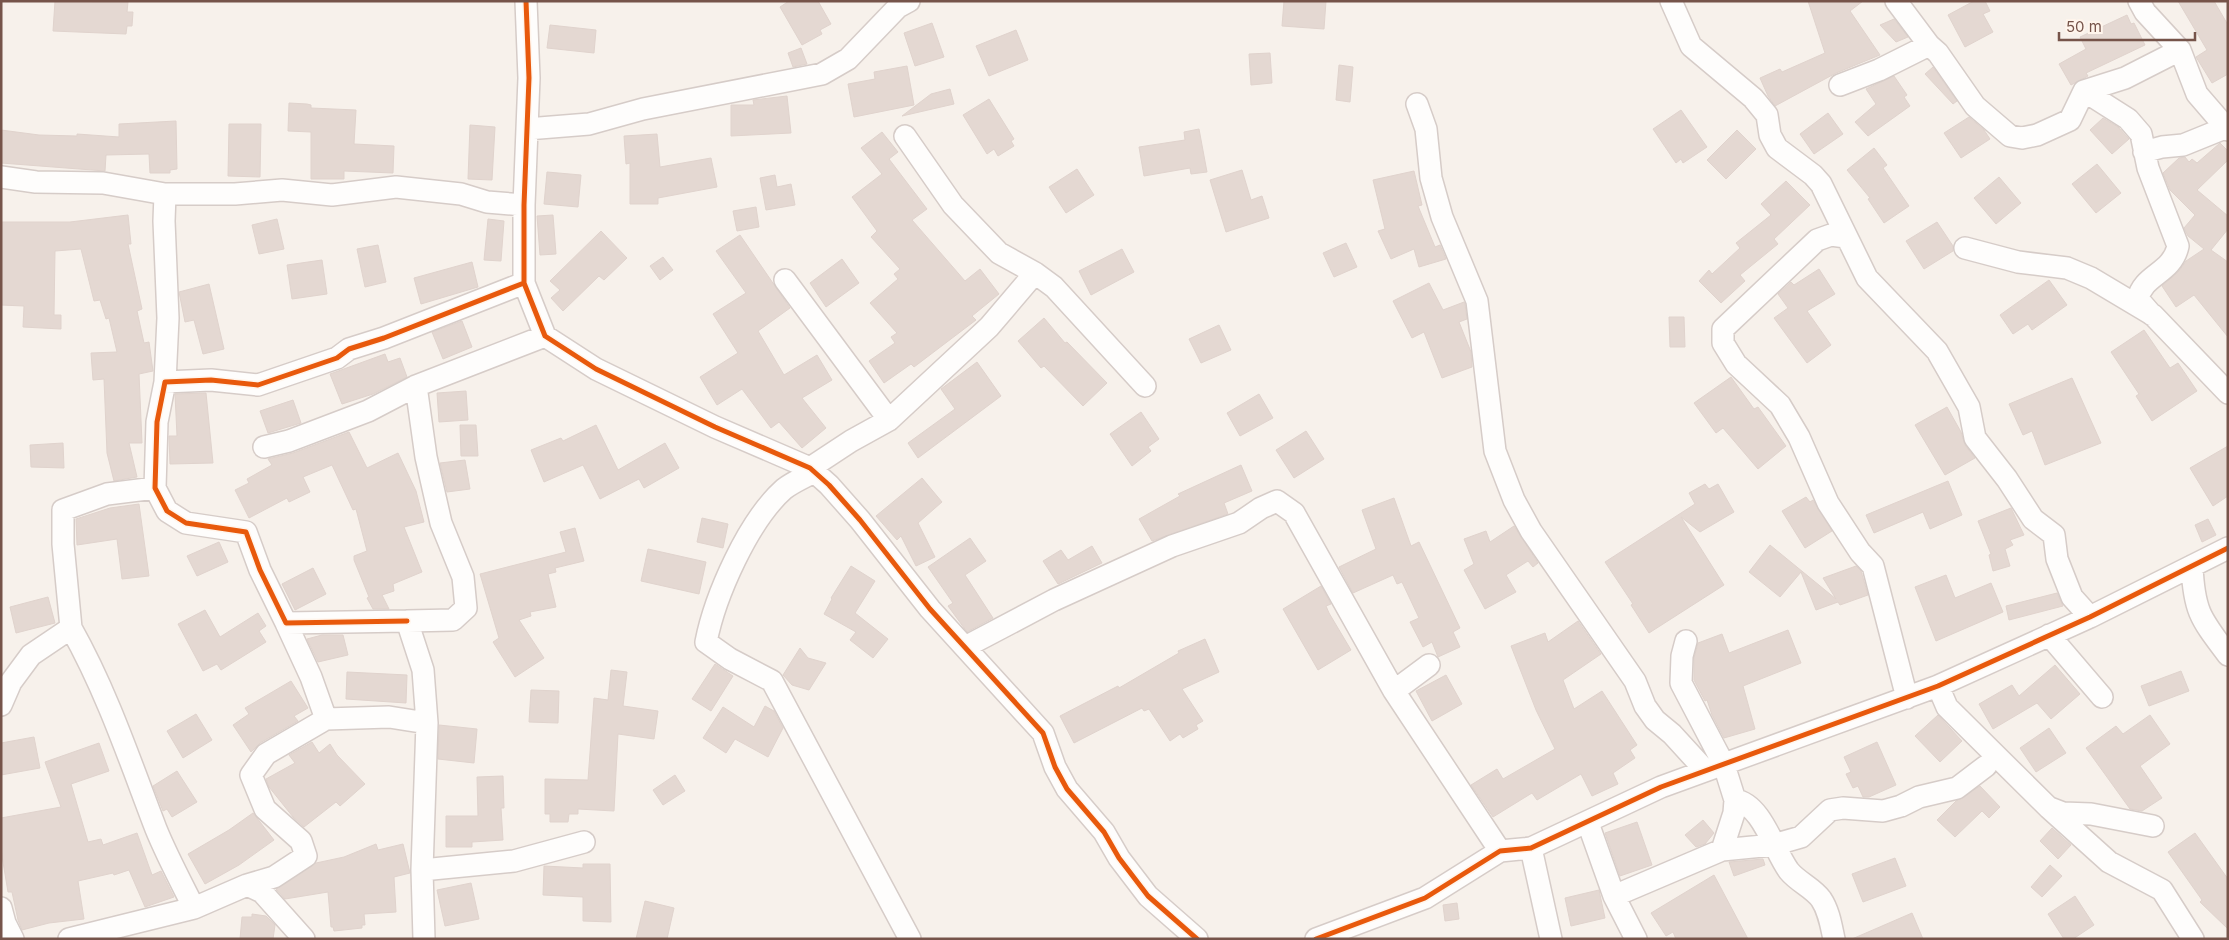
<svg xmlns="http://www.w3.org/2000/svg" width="2229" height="940" viewBox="0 0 2229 940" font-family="Inter,sans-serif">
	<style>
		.building { fill: #e4d8d2; stroke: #e0d3cd }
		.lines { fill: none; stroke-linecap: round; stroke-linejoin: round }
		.street-casing { stroke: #d6ccc8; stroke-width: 24 }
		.street { stroke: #fefdfc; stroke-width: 21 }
		.cycleway-casing { stroke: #fff5ec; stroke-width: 8 }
		.cycleway { stroke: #e8590c; stroke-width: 5 }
	</style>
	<rect width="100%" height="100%" fill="#f7f1eb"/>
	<path class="building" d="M55,1L128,2L127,12H133L132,26H127L126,34L53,31Z
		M789,1H818L831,24L820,30L822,34L802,45L780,7Z
		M1284,1H1326L1324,29L1282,26Z
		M1808,1H1863L1850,11L1880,55L1836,73L1775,106L1768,96L1760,78L1780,69L1782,72L1825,53Z
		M1974,1H1985L1990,11L1983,14L1993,32L1965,47L1948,15Z
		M2178,1H2214L2228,25V74L2212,83L2196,57L2207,50Z
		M2127,15L2131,24L2134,23L2145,45L2086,73L2088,76L2071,85L2059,64L2086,49L2080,37Z
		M1894,19L1908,37L1896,42L1880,25Z
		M932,23L944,57L915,66L904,33Z
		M550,25L596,30L594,53L547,48Z
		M1016,30L1028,60L989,76L976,46Z
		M801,48L807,64L793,67L788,53Z
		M1270,53L1272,83L1251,85L1249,54Z
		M1339,65L1353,67L1350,102L1336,100Z
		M907,66L914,105L854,117L848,84L875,79L874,72Z
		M1933,67L1957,101L1953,104L1925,74Z
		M1894,76L1907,95L1904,97L1910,106L1868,136L1855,122L1876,104L1866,89Z
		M950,89L954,104L902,116L931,94Z
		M787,96L791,133L731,136V105H754L753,100Z
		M989,99L1014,139L1011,141L1014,146L998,156L994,149L987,154L963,115Z
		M289,103L307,104L311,105V108L356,110L354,144L394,146L393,173L344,171V179H311V132L288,131Z
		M1681,110L1707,147L1683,163L1681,159L1676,163L1653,129Z
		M1828,113L1843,134L1814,154L1800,134Z
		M1969,117L1984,130L1990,139L1961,158L1944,133Z
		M2103,118L2118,127L2129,139L2112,154L2090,130Z
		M176,121L177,169L170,170V173H150L149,154L106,155L105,171L1,163V130L39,135L77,136V134L119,137V124Z
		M229,124H261L260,177L228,176Z
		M470,125L495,127L492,180L468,179Z
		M1199,129L1207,172L1191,174L1190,168L1144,176L1139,147L1185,140L1184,132Z
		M1737,130L1756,149L1726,179L1707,160Z
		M882,132L898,152L889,159L927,209L912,220L965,281L980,269L999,294L972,316L976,320L943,345L914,367L911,364L884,383L869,361L895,343L891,337L897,333L870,303L898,279L894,274L900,269L871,237L877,231L852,197L882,174L861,148Z
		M657,134L660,167L711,158L717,187L658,198V204H630V163L626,164L624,136Z
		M2220,143L2228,151V160L2197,190L2228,216V229L2211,250L2228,262V337L2194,295L2176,307L2162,286L2179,271L2186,261L2204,249L2188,236L2184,228L2195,215L2170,190L2163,173L2179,158L2185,157L2189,162L2192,159L2197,163Z
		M1874,148L1887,165L1883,168L1909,206L1884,223L1868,199L1870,198L1847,170Z
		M2097,164L2121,193L2096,213L2072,184Z
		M1077,169L1094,195L1066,213L1049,187Z
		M1242,170L1251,200L1262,196L1269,218L1226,232L1210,180Z
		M1414,171L1422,205L1418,206L1435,247L1440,245L1446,259L1419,267L1414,249L1391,259L1378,231L1385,229L1373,180Z
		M547,172L581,175L578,207L544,204Z
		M775,175L777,187L791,184L795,205L766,210L760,178Z
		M1999,177L2021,203L1996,224L1974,198Z
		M1786,181L1810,205L1774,239L1778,244L1740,275L1745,281L1721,303L1699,281L1709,270L1712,274L1740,248L1736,243L1771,215L1761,204Z
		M756,207L759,227L737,231L733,211Z
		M128,215L131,244H128L142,309L137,311L144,343L149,342L153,371L139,374L142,443H129L137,477L114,481L107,453L104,379L93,380L91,353L117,352L109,318L106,319L100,300L94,301L81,249L55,251L54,315H61V329L23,327L24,306L1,305V222H70Z
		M553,215L556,254L540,255L537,216Z
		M277,219L284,249L259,254L252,225Z
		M488,219L504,221L501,261L484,260Z
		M1937,222L1953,246V251L1924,269L1906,241Z
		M601,231L627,258L604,280L599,276L563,311L551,298L560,290L550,281Z
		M740,235L790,308L758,331L784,375L817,355L832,380L802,398L826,428L802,448L779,422L771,428L742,389L717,405L700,377L738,353L713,314L746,293L716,251Z
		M1346,243L1357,267L1334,277L1323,253Z
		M378,245L386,282L365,287L357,249Z
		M1122,249L1134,272L1091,295L1079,271Z
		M663,257L673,270L660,280L650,266Z
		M842,259L859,283L826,307L810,283Z
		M322,260L327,294L292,299L287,265Z
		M472,262L478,287L421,304L414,278Z
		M1819,269L1835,294L1807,311L1831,345L1807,363L1774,318L1788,308L1778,294L1791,282L1794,285Z
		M2049,280L2067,305L2032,330L2028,324L2013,334L2000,315Z
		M1429,283L1443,310L1464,302L1465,304L1467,319L1459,322L1471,352L1472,367L1442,378L1424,332L1412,338L1393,301Z
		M209,284L224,349L203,354L194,320L185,322L179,292Z
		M1669,317H1684L1685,347H1670Z
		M1044,318L1065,343L1067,342L1107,383L1083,406L1044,366L1041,368L1018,341Z
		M462,321L472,347L443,359L432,332Z
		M1219,325L1231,350L1201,363L1189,339Z
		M2144,330L2170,368L2178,363L2197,391L2152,421L2136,396L2139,394L2111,352Z
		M385,354L388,362L400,358L407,377L373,394L342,404L330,374Z
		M977,362L1001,396L918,458L908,443L955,409L941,389Z
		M1731,377L1754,409L1758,407L1786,446L1758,469L1723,428L1716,433L1694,403Z
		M2072,378L2101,443L2045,465L2032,431L2023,435L2009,404Z
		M466,391L468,420L439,422L437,393Z
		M206,393L213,463L170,464L169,436H177L175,394Z
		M1259,394L1273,418L1240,436L1227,413Z
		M293,400L301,423L268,433L260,411Z
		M1947,407L1961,432L1965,445L1975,458L1945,475L1915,425Z
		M1141,412L1159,439L1148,447L1151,451L1132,466L1110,434Z
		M460,425H476L478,456H461Z
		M596,425L618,470L665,443L679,468L644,488L639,479L600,499L583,465L544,482L531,450L561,438L563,441Z
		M1306,431L1324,459L1294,478L1276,450Z
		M349,432L367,468L398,453L416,491L424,522L404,527L422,572L393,584L394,591L382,595L389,609H373L367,598L369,597L354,560V556L367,551L356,509L353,510L332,465L303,477L310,492L289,502L287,498L249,518L235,490L249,483L247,479L272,465L268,459L293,453Z
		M63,443L64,468L31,467L30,445Z
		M2228,446V496L2213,506L2190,468Z
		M465,460L470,489L447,492L440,463Z
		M1241,465L1252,491L1224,503L1228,514L1152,541L1139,519L1180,496L1178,494Z
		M922,478L942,502L918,523L935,557L916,566L901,536L897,540L876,516Z
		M1948,481L1962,515L1930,529L1923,512L1874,533L1866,515Z
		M1705,484L1709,489L1718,484L1734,512L1700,532L1681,517L1724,585L1649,633L1631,605L1633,604L1605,562L1695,504L1689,493Z
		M1806,497L1810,502L1813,500L1832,531L1805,548L1782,511Z
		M1394,498L1411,546L1419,542L1460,628L1453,632L1460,647L1438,657L1432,642L1423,647L1410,622L1419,618L1402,582L1397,584L1393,575L1353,593L1339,567L1376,549L1362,510Z
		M139,504L149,576L122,579L117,539L77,545L76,519L110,508Z
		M2011,508L2024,535L2010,540L2013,545L2005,549L2010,566L1993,571L1989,555L1991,554L1978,521Z
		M702,518L728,524L723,548L697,542Z
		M2208,519L2216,535L2202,542L2195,525Z
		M1514,526L1538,563L1533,567L1528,561L1506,575L1516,592L1485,609L1464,570L1474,564L1464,539L1486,531L1490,542Z
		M575,528L584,561L555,568L556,572L548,574L556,607L530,612L531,616L519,620L544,658L515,677L493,642L499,638L480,574L566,552L560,532Z
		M970,538L986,561L965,575L993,618L967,632L948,606L953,603L928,567Z
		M219,542L228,562L197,576L187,556Z
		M1770,545L1836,599L1823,578L1856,566L1861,571L1868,595L1840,605L1838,602L1816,610L1801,572L1780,597L1749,572Z
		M1092,546L1102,563L1058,584L1043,561L1061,550L1068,560Z
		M648,549L706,562L699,594L641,581Z
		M851,566L875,581L855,613L888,639L873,658L850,640L856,632L824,614L832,599L831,598Z
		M313,568L326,594L295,610L282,584Z
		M1946,575L1955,598L1991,583L2003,612L1936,641L1915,587Z
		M1321,586L1331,604L1326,606L1329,613L1351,650L1318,670L1283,609Z
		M2057,593L2063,606L2009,620L2006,606Z
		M48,597L55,623L16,633L10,607Z
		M205,610L220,637L258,613L266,626L259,631L266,642L221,670L217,664L203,671L178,624Z
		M1578,621L1601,654L1563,680L1574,709L1602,691L1637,745L1630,750L1635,758L1613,773L1618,784L1592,796L1581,774L1537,800L1532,793L1493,817L1471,785L1497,769L1503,779L1555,749L1536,710L1511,646L1545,633L1548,642Z
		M1788,630L1801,663L1743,686L1755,729L1724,738L1712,715L1707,700L1705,701L1694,680V658L1698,643L1722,634L1729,653Z
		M322,635H343L348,655L318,662L307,639Z
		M1205,639L1219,672L1182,689L1203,721L1196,725L1198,729L1183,738L1180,734L1170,741L1149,709L1144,711L1142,708L1074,743L1060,716L1118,686L1119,688L1179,653L1178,651Z
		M800,648L808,658L826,663L809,690L792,685L783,675Z
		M715,664L733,676L711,711L692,699Z
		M2055,665L2080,694L2051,719L2037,703L1993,729L1979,704L2012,685L2019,696Z
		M611,670L627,672L623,706L658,711L654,739L618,734L614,811L578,809V814H569L568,822H550V814H545V779L588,780L594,698L608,700Z
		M2181,671L2189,691L2149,706L2141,686Z
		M347,672L407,675L406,703L346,699Z
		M1446,675L1462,704L1432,721L1416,691Z
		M291,681L308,708L294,716L298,721L260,743L251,752L233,725L249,714L245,708Z
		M531,690L559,691L558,723L529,722Z
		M765,706L774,711L783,728L768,757L735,739L726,753L703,738L723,707L754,727Z
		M196,714L212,740L183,758L167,731Z
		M1938,715L1962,741L1940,762L1915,736Z
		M2150,715L2170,744L2140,766L2162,798L2142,811L2130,809L2086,748L2116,726L2123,734Z
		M439,725L477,729L474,763L438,759Z
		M2049,728L2066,753L2036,772L2020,748Z
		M34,737L40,768L1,775V743Z
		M312,742L319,753L330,744L337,755L365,784L340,806L336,802L304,827L293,817L269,787L266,779L295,763L289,755Z
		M1877,742L1896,785L1869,797H1863L1858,786L1853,788L1846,774L1851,772L1844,757Z
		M99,743L109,771L71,784L88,842L101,839L103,845L137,833L152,875L161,871L174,897L145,907L129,870L114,875L113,873L78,881L84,919L49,923L22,930L18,920L12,892H8L1,850V818L61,807L45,762Z
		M177,771L197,802L172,817L167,809L163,811L153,786Z
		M675,775L685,791L663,805L653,790Z
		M503,776L504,808H501L503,840L472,842V847H446V816H478L477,777Z
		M1980,786L2000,807L1989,818L1982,811L1955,837L1937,820L1956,801Z
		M253,813L274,840L239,865L205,884L188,854L229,830Z
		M1703,820L1714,833L1705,844L1696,847L1685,835Z
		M1637,822L1652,865L1620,876L1605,833Z
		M2052,828L2071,845L2058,859L2040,841Z
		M2195,833L2228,879V929L2200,902L2202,900L2168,852Z
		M376,844L378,850L403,844L410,873L394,877L396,912L364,914L365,925H362V928L334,931L333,927H331L328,892L285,899L276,889L316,863L344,857Z
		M1895,858L1906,886L1863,902L1852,874Z
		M1763,859L1765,865L1734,876L1729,862Z
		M583,864H610L611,922L583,921V897L543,895L544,866L583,868Z
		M2050,865L2062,876L2042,897L2031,887Z
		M1714,875L1748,939H1676L1673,932L1666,936L1651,913Z
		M471,883L479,919L445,926L437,890Z
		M1599,890L1605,918L1571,926L1565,898Z
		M2075,896L2094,925L2073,939H2064L2048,914Z
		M645,901L674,908L667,939H636Z
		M1457,903L1459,919L1445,921L1443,905Z
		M1912,913L1923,939H1852Z
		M252,914L266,916L275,925L273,939H240L242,917H252Z"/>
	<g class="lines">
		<defs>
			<path id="street" d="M526,1L529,78L524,205V283L545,336L596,369L715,427L810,468L829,485L860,520L930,609L1043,733L1055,767L1067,789L1104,832L1119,858L1148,896L1197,939
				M1671,1L1691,46L1753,98L1767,115L1770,135L1777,148L1813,175L1821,184L1867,278L1937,351L1969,407L1975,438L2007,479L2033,519L2054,535L2057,559L2072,597L2090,617
				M1896,1L1929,45L1938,53L1975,106L2010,136L2022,138L2037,135L2070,120L2084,91L2125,78L2180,50
				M2139,1L2145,12L2180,50L2197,94L2228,130
				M1840,85L1879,70L1929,45
				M2084,91L2128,119L2141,134L2148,168L2178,246C2172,274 2143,274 2138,299L2151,314
				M1417,104L1426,129L1431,178L1442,217L1477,301L1495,451L1514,500L1531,531L1635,681L1645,706L1655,720L1672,734L1705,770
				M527,129L589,124L643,109L822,74L848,59L898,7L909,1
				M905,136L953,205L999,253L1035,273L1054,287L1145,386
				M2144,152L2162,147L2183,145L2225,128
				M1,177L36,182L103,183L165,194H235L282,190L332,195L396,187L461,194L487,202L524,205
				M1846,237L1831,235L1817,240L1723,329V343L1736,364L1780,405L1799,437L1828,503L1860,552L1873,566L1907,698
				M1965,248L2018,262L2067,268L2091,278L2153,315L2228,393
				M785,280L889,420L851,441L810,468
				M165,382L168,318L164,221L165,194
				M416,386L426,457L441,523L463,577L466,608L453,620L407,621L423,670L427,723L422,870L424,939
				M889,420L989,327L1035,273
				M264,447L289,441L368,411L416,386L545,336
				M814,472C805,477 793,482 784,489C748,521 715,596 706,642L730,659L772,681L910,939
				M2192,566C2194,612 2201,619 2228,655
				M407,621L286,623L260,570L246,532L186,523L167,511L155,488L157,422L165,382L211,380L258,385L337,358L349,349L384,338L524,283
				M71,628L63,544V510L107,494L155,488
				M2049,635L2102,697
				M1686,641L1682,656L1681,683L1724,765L1735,800L1734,813L1722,850
				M965,647L1054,600L1172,546L1239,523L1261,508L1277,501L1294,513L1394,691L1500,851
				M1938,686L1947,707L2049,808L2109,862L2162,890L2193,939
				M1394,691L1429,665
				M1,705L11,682L31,655L71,628C107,692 130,761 156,829C167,856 181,882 194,908
				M326,719L389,717L427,723
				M1735,800C1762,804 1774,851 1789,871C1798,882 1813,888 1821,899C1829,911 1831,925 1834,939
				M2050,808L2063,813L2091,814L2153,826
				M1588,823L1614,896L1636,939
				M1531,848L1551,939
				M422,870L514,861L584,842
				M247,885L262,892L304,939
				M1614,896L1722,850L1773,845L1801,837L1830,810L1843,808L1883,811L1901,806L1919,797L1957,788L1986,766
				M1,908L5,923L13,939
				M69,939L194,908L247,885L274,877L306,856L301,841L265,809L251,775L266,754L326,719L311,677L286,623
				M1316,939L1425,898L1500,851L1531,848L1661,787L1938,686L2090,617L2228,548"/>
		</defs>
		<use href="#street" class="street-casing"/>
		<use href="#street" class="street"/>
		<defs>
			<path id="cycleway" d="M526,1L529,78L524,205V283L545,336L596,369L715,427L810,468L829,485L860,520L930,609L1043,733L1055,767L1067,789L1104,832L1119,858L1148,896L1197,939
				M407,621L286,623L260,570L246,532L186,523L167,511L155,488L157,422L165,382L211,380L258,385L337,358L349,349L384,338L524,283
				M1316,939L1425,898L1500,851L1531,848L1661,787L1938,686L2090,617L2228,548"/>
		</defs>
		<use href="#cycleway" class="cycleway-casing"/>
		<use href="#cycleway" class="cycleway"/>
	</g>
	<rect width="2229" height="940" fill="none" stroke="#76544a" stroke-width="5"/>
	<path d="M2059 32v8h136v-8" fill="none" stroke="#76544a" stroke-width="2.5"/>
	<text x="2066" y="32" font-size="15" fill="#76544a" stroke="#fff5ec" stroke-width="4" paint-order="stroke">50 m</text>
</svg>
